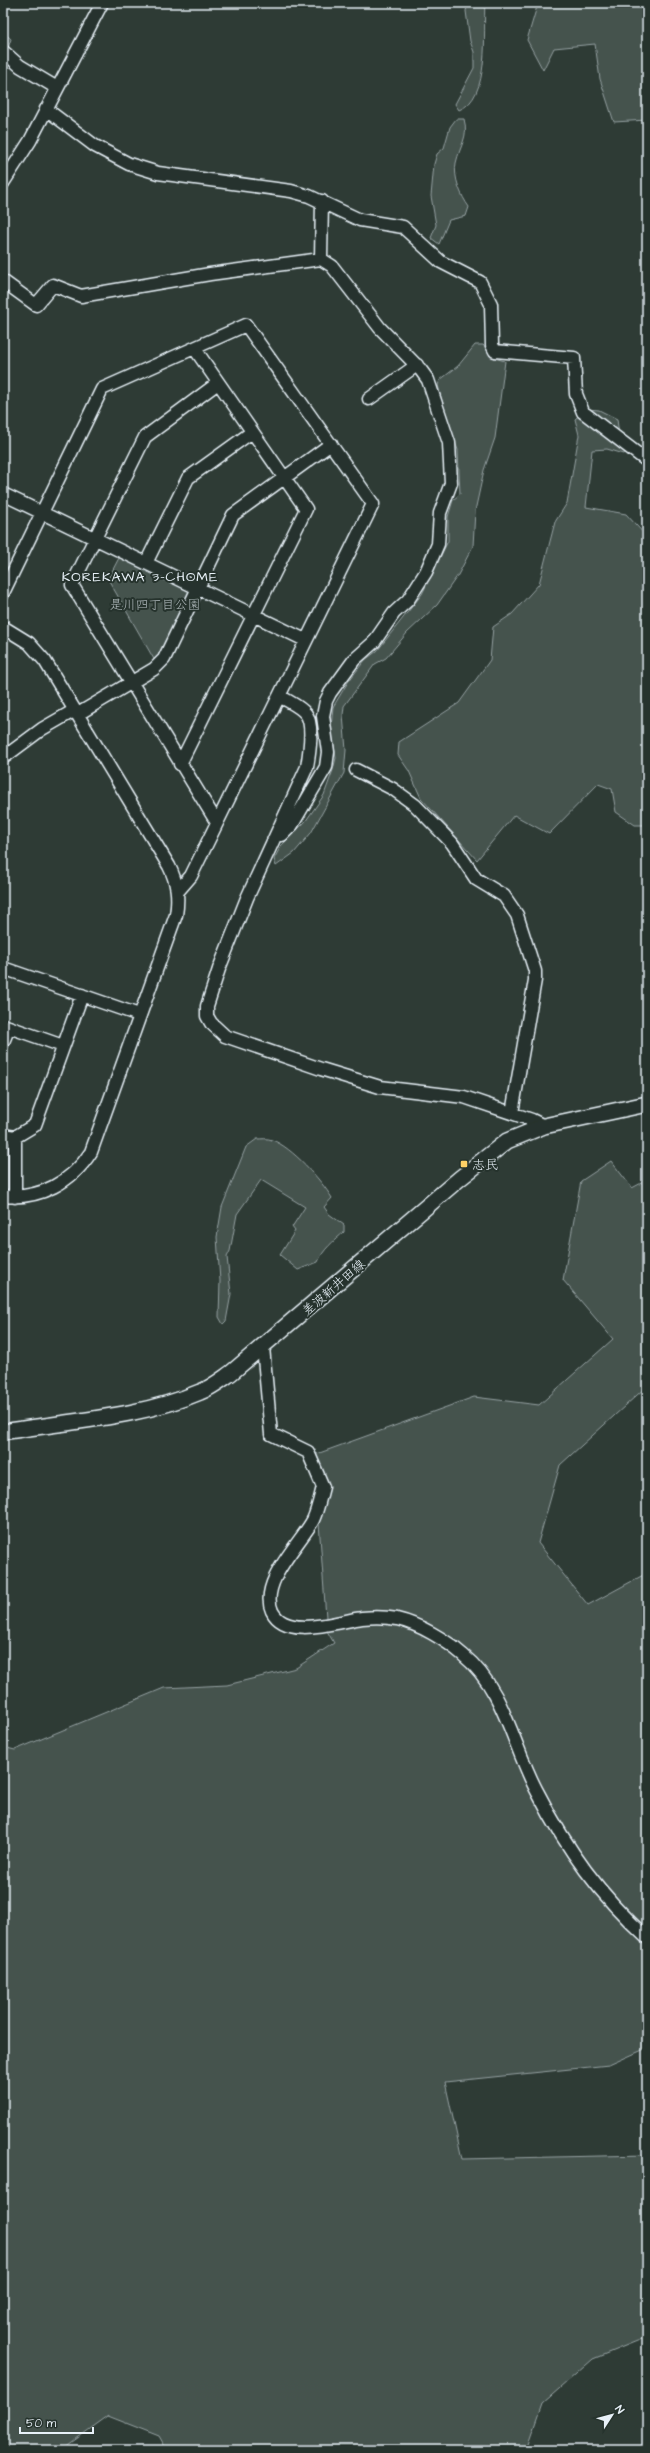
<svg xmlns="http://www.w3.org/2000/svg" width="650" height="2453" viewBox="0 0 650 2453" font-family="'Architects Daughter','Klee One',sans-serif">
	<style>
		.green { fill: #45524e; stroke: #96a2a3 }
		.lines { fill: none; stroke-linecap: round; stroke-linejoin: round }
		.minor-casing { stroke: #e8f1f8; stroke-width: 15 }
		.major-casing { stroke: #e8f1f8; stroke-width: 18 }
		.minor { stroke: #26332d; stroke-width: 12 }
		.major { stroke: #26332d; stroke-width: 15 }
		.poi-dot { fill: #ffd166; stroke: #26332d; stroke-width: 1.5 }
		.labels { text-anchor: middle; stroke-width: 4; stroke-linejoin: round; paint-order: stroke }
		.park-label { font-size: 13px; fill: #afb9bc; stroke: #26332d }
		.poi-label { font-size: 13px; fill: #e8f1f8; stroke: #26332d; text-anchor: start }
		.street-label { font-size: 13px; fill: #e8f1f8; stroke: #26332d }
		.neighbourhood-label { font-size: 14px; letter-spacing: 1px; fill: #e8f1f8; stroke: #26332d }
	</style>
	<rect width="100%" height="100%" fill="#2e3b35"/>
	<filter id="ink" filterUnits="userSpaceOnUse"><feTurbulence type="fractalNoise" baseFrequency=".025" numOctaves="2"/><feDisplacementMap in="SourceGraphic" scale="8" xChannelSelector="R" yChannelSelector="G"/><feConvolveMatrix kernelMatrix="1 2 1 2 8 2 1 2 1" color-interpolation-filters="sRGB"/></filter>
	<g filter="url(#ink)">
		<path class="green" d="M468,3H485C483,32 491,98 459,110L455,104L474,68V52L470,41L466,11Z
			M538,3H647V120L614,122L600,79L595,44L554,48L543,70L527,40Z
			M3,32L11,39L8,48L3,49Z
			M456,119H464C469,137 460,145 456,163C453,177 461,196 469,207L466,216L449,220L439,244L431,238L436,225L431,196L434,164L437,154L444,148L450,127Z
			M475,345H483L494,358L505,361L495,438L484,470L475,511L473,546L458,575L437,605L407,633L386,658L375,664L344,706L343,715L346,750L344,773L311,833L294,853L276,866L274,859L281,846L305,822L324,795L333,770L336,758L331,728L333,707L348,682L365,660L377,651L422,594L448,541V517L453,500L460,494L458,450L446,418L438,385L440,380L458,366Z
			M587,409L599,410L617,419L619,435L629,450L624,454L607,449L592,450L586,507L626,514L647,537V825H635L616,812L612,789L598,784L549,834L514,815L477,860L421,798L409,771L398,755L399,742L459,703L490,660L493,627L512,614L539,584L555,522L567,503L579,435L575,419Z
			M120,556L188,589L191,594L155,661L108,579Z
			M257,1139C261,1139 268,1138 272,1140C292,1147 321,1180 332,1198L324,1207L329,1214L344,1225V1232C334,1241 323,1249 318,1262L298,1270L280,1255L295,1231L292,1227L305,1207L261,1180L237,1214L230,1251L227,1257L231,1294L226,1321L223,1324L219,1317L220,1281L217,1237L222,1207L246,1147Z
			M611,1161L632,1188L647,1180V1386L560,1465L538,1543L588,1605L647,1573V2048L609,2065L445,2082L462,2159L647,2155V2337L593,2359L543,2403L528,2446L531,2450H167L159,2436L108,2416L61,2450H3V1747L15,1750L164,1688L227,1685L296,1668L334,1643L327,1631L314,1455L474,1397L539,1405L613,1339L563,1280L581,1181Z"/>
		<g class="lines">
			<defs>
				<path id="minor" d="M3,51L20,66L57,88
					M46,109L95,146L129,164L158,173L291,191L309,196L360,220L403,227L441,262L480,282L491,304L492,345L495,351L574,358L576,394L583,412L647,461
					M3,183L30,141L102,3
					M321,259L322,201
					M3,281L36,305L53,285L81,296L210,274L321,259L332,266L380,328L420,369L428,380L449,443L451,483L440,513L438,544L426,572L408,600L394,613L374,642L354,660L330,693L326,701L323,716L328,752L326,767L292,825L282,835H276
					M369,399L417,365
					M3,494L305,640
					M146,563L188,478L252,432
					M3,593L102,389L246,325L373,504L191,876L178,891
					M3,627L29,643L45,661L169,866C177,882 179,896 176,915L91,1152C72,1182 39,1200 3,1196
					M280,696C287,701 300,706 306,714C314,725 309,755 307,767L247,898L219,969L207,1006V1016L211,1023L225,1036L321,1069L380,1087L464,1097L532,1120L544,1126
					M78,714L154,669L164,659L233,515L331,444
					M3,758L42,729L75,710
					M180,764L306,509L195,349
					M356,770L393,789L415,805L452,843L476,879L504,896L517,915L535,971V980L512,1113
					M216,821L72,585L145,437L218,383
					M3,968L139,1015
					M3,1025L63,1046
					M3,1042L9,1027
					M3,1135L15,1137L35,1125L82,995
					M15,1197V1137
					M263,1347L271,1434L308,1452L323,1487C320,1498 318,1509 313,1520C301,1543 259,1582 272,1611C286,1640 339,1621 362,1618C374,1617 386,1617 397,1619C419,1624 446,1640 463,1655C505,1689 513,1748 538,1793C567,1850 600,1895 647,1938"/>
				<path id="major" d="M3,1432C68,1421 139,1418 200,1392C211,1388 221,1380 231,1373L459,1179L507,1141L544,1126L647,1104"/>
			</defs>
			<use href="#minor" class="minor-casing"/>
			<use href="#major" class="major-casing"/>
			<use href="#minor" class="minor"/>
			<use href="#major" class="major"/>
		</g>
	</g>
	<rect class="poi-dot" x="460" y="1160" width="8" height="8" rx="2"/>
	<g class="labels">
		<g class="park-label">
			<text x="155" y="609">是川四丁目公園</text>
		</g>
		<g class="poi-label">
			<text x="472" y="1169">志民</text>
		</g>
		<g class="street-label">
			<text transform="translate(333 1287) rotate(-41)" y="5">差波新井田線</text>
		</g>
		<g class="neighbourhood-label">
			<text x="140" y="581">KOREKAWA 3-CHOME</text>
		</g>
	</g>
	<rect width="650" height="2453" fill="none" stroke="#26332d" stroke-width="16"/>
	<rect x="8" y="8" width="634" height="2437" fill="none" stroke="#e8f1f8" stroke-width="1.5" filter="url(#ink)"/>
	<g transform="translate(612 2415) rotate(54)" stroke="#26332d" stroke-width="3" paint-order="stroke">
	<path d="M0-3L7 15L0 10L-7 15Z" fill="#e8f1f8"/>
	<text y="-6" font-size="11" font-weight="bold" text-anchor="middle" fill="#e8f1f8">N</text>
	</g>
	<path d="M20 2427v6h73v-6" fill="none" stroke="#e8f1f8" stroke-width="2"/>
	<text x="26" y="2427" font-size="12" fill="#e8f1f8" stroke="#26332d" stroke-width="3" paint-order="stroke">50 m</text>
</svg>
